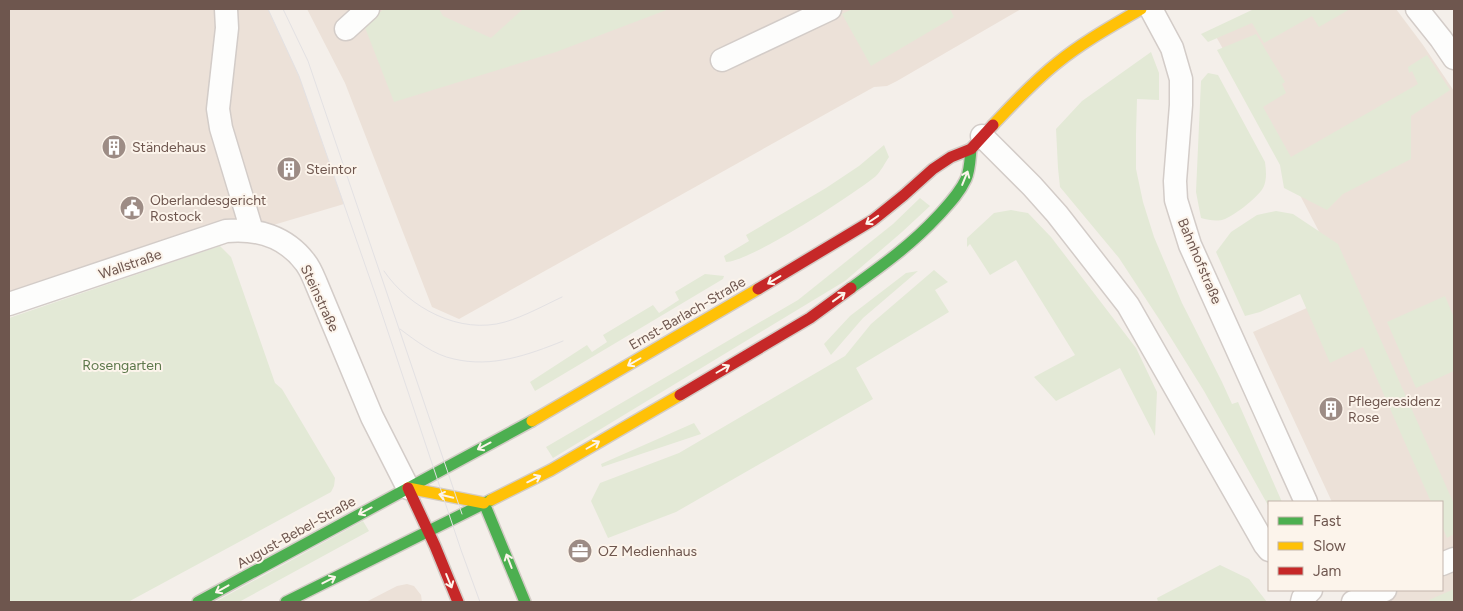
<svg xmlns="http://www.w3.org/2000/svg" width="1463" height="611" viewBox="0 0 1463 611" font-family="Figtree,sans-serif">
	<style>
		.residential { fill: #ece1d8 }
		.green { fill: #e3e9d6 }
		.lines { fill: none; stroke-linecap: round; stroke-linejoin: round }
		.street-casing { stroke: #d3ccc8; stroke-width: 25 }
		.fast-casing { stroke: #d3ccc6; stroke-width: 14 }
		.slow-casing { stroke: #d3ccc6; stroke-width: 14 }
		.jam-casing { stroke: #d3ccc6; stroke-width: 14 }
		.street { stroke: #fdfdfc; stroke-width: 22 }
		.fast { stroke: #4caf50; stroke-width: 11 }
		.slow { stroke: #ffc107; stroke-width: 11 }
		.jam { stroke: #c62828; stroke-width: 11 }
		.tram { stroke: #e3e1e3; stroke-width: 1 }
		.oneway { stroke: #fcf4eb }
		.labels { text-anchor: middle; stroke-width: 4; stroke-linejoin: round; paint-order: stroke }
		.poi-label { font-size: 14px; fill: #6e564e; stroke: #fcf4eb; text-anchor: start }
		.street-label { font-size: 14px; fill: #6e564e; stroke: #fcf4eb }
		.park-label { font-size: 14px; fill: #5d784b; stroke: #fcf4eb }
	</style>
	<rect width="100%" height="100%" fill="#f4efea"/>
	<path class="residential" d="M9,9H268L299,76L344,204L9,304Z
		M307,9H1021L897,81L887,86L874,87L459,319L432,307L345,83Z
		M1256,9H1396L1423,45L1454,91V602H1391L1387,590H1442V502H1332L1253,332L1349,289L1231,63L1214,33Z
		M407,584L414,586L421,595L422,602H366L397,586Z"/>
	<path class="green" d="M384,9H439L443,16L491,38L523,9H669L556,52L394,102L364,25Z
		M852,9H950L954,17L871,66L842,14Z
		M1254,9H1350L1319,27L1312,16L1264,43L1252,23L1208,42L1201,34Z
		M1256,34L1285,82L1282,84L1286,93L1263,107L1291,157L1418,84L1412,71L1409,73L1408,67L1427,55L1450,90L1411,116V159L1343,194L1327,210L1284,188L1280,165L1217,50Z
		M1151,52L1159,73V100L1137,99L1136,134V169L1143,202L1154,237L1182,303L1222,382L1232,404L1238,402L1282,502H1269V507L1204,391L1161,322L1119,258L1060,187L1058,168L1056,129L1082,101Z
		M1208,73L1218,75L1265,162C1266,170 1267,178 1264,186C1260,196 1235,215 1225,219C1217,222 1209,220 1201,218L1196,192L1201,81Z
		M884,145L889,157C885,163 881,171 876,176C854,194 750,262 726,262L724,256L749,241L746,235L826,188L859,166Z
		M920,198L930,206L902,232L845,281L553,458L546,447L798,300L893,224Z
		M1011,210L1028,213L1051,237L1136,348L1157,392L1155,436L1120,368L1056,401L1034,377L1075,355L1016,260L990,275L970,244L967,247V238L994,213Z
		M1276,211L1293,214L1338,244L1454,504V534L1447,538L1442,526V502H1431L1363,347L1330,363L1300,294L1260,312L1245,316L1216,252L1231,232L1257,215Z
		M220,246L231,257L275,383L282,389L335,478L334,486L331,492L128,602H9V318Z
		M934,270L948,282L935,290L949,312L856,368L873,399L676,512L608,538L591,501L600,483L679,453L845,356L871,324Z
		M918,271L863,318L831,355L824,344L850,316L906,273Z
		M705,274L724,276L723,279L535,391L530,382L587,345L592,352L607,342L603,335L653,305L659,313L679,300L675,292Z
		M1445,296L1454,318V371L1416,388L1387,322Z
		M694,423L701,434L602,467L601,464Z
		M363,521L369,531L239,602H215Z
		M1220,565L1249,579L1267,602H1158L1157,598Z
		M1454,589V602H1430L1429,600Z"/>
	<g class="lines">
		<defs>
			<path id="street" d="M226,9L227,28L218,109L221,128L252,231
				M1151,9L1172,48L1181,79V105L1175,181L1176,200L1190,245L1306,502
				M1417,9L1441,39L1454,58
				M346,29L368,9
				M722,60L830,9
				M982,136L1032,186L1057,214L1128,305L1265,545L1269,550
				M9,304L226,231C257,228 286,237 305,262C310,268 313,276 316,283L372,417L408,488
				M1442,564L1454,559
				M1302,602L1303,598L1311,590
				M1353,602L1385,590"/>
			<path id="fast" d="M851,288C883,265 911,245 938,216C948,205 959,194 966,179C970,170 970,159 971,149
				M484,503L525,602
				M198,602L532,421
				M286,602L491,500"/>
			<path id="slow" d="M993,125C1013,104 1033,82 1057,63C1083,42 1112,26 1141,9
				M532,421L758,289
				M408,488L484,503
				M491,500L551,470L680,395"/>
			<path id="jam" d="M758,289L873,220L904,195L933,169L951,157L971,149L993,125
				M680,395L810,318L851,288
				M408,488L435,546L458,602"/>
		</defs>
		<use href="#street" class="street-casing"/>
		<use href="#fast" class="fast-casing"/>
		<use href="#slow" class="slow-casing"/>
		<use href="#jam" class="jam-casing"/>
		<use href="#street" class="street"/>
		<use href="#fast" class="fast"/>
		<use href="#slow" class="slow"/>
		<use href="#jam" class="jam"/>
		<path class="tram" d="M268,9L299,76L311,110L377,299L461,550L480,602
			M283,9L308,61L462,514
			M384,271C409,308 460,335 505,322C525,316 543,306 562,297
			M400,329C416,341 434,355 454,359C492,368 528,355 563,341"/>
	</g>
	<defs><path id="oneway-shaft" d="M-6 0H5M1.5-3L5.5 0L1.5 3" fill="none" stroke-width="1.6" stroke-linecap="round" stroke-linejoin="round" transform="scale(1.25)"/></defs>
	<g class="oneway">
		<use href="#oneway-shaft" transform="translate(965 178) rotate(-68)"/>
		<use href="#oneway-shaft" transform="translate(872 220) rotate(146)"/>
		<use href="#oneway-shaft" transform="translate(774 280) rotate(149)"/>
		<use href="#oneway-shaft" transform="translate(839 297) rotate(-36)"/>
		<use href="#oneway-shaft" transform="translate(634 362) rotate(150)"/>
		<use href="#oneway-shaft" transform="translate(723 369) rotate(-30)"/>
		<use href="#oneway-shaft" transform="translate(593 445) rotate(-30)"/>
		<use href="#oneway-shaft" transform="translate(484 446) rotate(152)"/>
		<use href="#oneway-shaft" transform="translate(534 479) rotate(-26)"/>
		<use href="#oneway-shaft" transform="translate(446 496) rotate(-167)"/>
		<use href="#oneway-shaft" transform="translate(365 511) rotate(152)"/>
		<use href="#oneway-shaft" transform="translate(509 561) rotate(-111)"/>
		<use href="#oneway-shaft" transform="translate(329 580) rotate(-27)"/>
		<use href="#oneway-shaft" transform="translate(449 581) rotate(68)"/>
		<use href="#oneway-shaft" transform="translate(222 589) rotate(151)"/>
	</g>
	<defs>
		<symbol id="building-disc" viewBox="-11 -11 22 22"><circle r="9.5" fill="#9d8c85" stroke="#fcf4eb"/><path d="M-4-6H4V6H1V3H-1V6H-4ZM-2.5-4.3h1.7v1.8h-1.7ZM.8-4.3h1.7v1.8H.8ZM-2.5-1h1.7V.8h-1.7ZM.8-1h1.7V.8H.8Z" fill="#fff"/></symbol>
		<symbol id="civic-disc" viewBox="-11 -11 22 22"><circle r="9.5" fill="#9d8c85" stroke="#fcf4eb"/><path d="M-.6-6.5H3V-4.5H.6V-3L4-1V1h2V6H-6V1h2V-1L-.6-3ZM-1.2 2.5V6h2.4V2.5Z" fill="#fff"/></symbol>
		<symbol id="office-disc" viewBox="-11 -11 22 22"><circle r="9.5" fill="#9d8c85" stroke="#fcf4eb"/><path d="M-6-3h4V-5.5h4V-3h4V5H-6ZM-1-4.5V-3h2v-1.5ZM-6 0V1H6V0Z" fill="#fff"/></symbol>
	</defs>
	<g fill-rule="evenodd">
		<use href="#building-disc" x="100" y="133" width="28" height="28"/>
		<use href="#building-disc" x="275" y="155" width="28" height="28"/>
		<use href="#civic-disc" x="118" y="194" width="28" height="28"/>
		<use href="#building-disc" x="1317" y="395" width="28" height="28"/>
		<use href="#office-disc" x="566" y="537" width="28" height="28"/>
	</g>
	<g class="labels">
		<g class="poi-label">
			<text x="132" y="152">Ständehaus</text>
			<text x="306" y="174">Steintor</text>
			<text x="150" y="205">Oberlandesgericht<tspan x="150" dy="16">Rostock</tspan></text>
			<text x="1348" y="406">Pflegeresidenz<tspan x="1348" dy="16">Rose</tspan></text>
			<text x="598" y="556">OZ Medienhaus</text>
		</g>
		<g class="street-label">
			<text transform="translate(1200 261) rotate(67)" y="5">Bahnhofstraße</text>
			<text transform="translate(130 264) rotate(-19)" y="5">Wallstraße</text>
			<text transform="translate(320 298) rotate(65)" y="5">Steinstraße</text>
			<text transform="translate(687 313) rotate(-30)" y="5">Ernst-Barlach-Straße</text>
			<text transform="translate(296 532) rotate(-29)" y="5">August-Bebel-Straße</text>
		</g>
		<g class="park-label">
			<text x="122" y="370">Rosengarten</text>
		</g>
	</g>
	<rect width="1463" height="611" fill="none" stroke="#6e564e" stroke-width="20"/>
	<rect x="1268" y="501" width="175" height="90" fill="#fcf4eb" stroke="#c3b5ac"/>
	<rect x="1278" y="517" width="25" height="8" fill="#4caf50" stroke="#c3b5ac"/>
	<text x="1313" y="526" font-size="15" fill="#6e564e">Fast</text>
	<rect x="1278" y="542" width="25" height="8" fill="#ffc107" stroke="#c3b5ac"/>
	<text x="1313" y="551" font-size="15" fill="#6e564e">Slow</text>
	<rect x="1278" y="567" width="25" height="8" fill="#c62828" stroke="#c3b5ac"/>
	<text x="1313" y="576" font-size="15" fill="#6e564e">Jam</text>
</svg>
